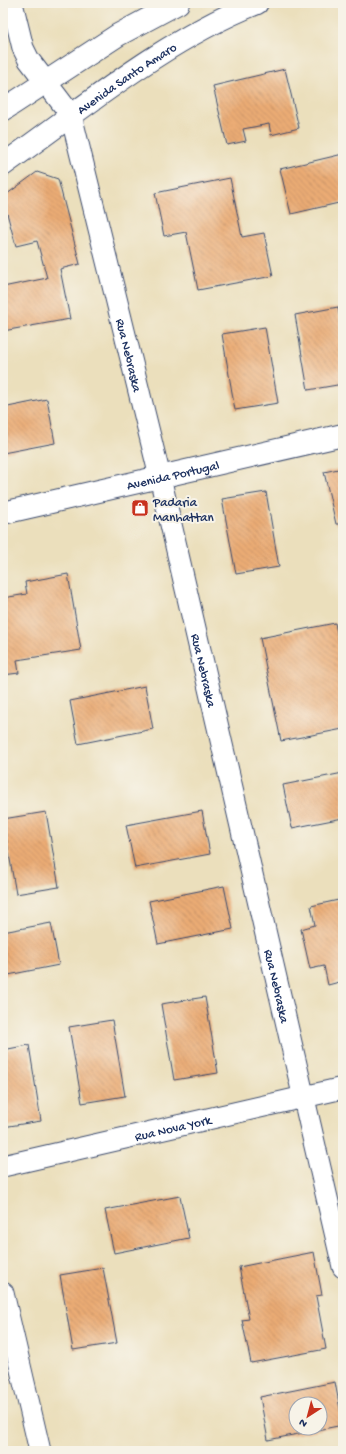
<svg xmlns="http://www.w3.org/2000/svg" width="346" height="1454" viewBox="0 0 346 1454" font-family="'Gochi Hand',sans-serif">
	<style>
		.building { fill: url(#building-back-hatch); fill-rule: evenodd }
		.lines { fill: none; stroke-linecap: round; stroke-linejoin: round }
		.street-casing { stroke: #3a496c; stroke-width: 23 }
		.secondary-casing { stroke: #3a496c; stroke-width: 24 }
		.primary-casing { stroke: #3a496c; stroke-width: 24 }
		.street { stroke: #fff; stroke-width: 21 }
		.secondary { stroke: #fff; stroke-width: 22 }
		.primary { stroke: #fff; stroke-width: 22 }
		.labels { text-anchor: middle; stroke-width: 4; stroke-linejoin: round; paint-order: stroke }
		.street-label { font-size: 13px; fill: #1b2f5e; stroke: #f7f3e8 }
		.poi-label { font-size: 13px; fill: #1b2f5e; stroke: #f7f3e8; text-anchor: start }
	</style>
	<defs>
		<pattern id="building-back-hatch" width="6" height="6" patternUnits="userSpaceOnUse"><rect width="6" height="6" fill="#ebac75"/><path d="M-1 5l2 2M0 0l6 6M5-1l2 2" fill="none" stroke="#be8c63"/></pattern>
	</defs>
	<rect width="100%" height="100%" fill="#f7f3e8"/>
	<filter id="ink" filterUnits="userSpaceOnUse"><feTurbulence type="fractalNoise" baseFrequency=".025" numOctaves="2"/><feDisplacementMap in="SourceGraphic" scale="8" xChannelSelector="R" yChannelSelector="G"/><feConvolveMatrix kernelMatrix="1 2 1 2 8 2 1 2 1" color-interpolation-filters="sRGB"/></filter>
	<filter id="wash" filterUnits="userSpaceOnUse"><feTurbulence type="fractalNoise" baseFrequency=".012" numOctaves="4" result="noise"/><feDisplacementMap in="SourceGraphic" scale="16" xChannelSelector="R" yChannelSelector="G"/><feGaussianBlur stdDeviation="0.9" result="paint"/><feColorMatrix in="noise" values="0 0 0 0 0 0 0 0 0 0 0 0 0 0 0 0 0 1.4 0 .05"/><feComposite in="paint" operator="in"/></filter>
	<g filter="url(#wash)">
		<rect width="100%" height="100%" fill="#ebdfbc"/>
		<g id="blocks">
			<path class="building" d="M285,69L299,128L271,135L269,124L243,129L246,141L227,145L213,86Z
				M343,154V202L291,214L280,169Z
				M37,172L58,179L80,264L60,269L70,319L3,331V287L47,278L37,241L16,246L3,199V197Z
				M230,178L242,237L264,233L273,276L198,290L186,232L164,236L155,193Z
				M338,307L343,336V384L308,390L295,315Z
				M265,327L278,403L235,410L222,334Z
				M47,399L55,443L3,453V408Z
				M343,468V524H336L324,472Z
				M266,492L279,567L236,574L222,499Z
				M68,574L81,650L17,660L19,673L3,675V598L27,594L25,582Z
				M335,623L343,662V729L281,741L260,638Z
				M145,686L153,729L78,744L70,701Z
				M343,773V818L292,828L283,785Z
				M202,811L210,854L135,868L126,825Z
				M46,812L59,887L16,894L3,819Z
				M224,886L233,929L158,944L149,901Z
				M343,899V981L328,985L324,966L310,969L301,929L315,925L311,906Z
				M51,923L59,965L3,976V932Z
				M205,997L218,1073L174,1080L161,1004Z
				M112,1020L125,1096L82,1103L69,1027Z
				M29,1045L41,1121L3,1127V1050Z
				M180,1196L189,1238L114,1253L105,1210Z
				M314,1252L322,1295L316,1296L326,1349L251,1363L242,1320L249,1319L239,1267Z
				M103,1268L117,1343L73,1350L60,1275Z
				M335,1382L343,1425L268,1440L260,1397ZM296,1404H320V1428H296Z"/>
		</g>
	</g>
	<g filter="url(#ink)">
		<use href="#blocks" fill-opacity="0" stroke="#3a496c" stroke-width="1"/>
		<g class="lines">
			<defs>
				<g id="street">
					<path id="s1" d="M12,3L23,48L29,60L71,115L160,477L343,1267"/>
					<path id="s2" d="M3,1166L343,1088"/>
					<path d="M3,1293L40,1451"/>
				</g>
				<g id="secondary">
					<path id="s3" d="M3,513L343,435"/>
				</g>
				<g id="primary">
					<path d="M3,110L118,35L178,3"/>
					<path id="s4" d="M3,165C85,107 163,41 257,3"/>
				</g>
			</defs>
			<use href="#street" class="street-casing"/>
			<use href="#secondary" class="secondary-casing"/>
			<use href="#primary" class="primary-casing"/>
			<use href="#street" class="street"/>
			<use href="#secondary" class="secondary"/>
			<use href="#primary" class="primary"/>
		</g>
	</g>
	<defs>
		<symbol id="shop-square" viewBox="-11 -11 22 22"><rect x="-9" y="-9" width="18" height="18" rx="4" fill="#c8321e" stroke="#f7f3e8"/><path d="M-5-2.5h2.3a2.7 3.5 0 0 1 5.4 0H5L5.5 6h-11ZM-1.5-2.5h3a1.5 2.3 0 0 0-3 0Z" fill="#fff"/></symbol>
	</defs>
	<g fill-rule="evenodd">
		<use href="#shop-square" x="130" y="498" width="20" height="20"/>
	</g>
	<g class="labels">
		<g class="street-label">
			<text dy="5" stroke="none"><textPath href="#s4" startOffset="151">Avenida Santo Amaro</textPath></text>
			<text dy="5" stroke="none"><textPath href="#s1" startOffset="376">Rua Nebraska</textPath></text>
			<text dy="5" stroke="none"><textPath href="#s3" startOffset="174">Avenida Portugal</textPath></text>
			<text dy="5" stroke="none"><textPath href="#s1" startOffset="700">Rua Nebraska</textPath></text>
			<text dy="5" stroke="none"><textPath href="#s1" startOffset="1024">Rua Nebraska</textPath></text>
			<text dy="5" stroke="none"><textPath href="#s2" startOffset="174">Rua Nova York</textPath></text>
		</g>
		<g class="poi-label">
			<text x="153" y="506">Padaria<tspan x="153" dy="15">Manhattan</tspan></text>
		</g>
	</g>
	<rect width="346" height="1454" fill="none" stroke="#f7f3e8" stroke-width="16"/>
	<g transform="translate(308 1416) rotate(216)"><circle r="19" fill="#f7f3e8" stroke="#9fa5b1"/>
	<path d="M0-3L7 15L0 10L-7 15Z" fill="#c8321e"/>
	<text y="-6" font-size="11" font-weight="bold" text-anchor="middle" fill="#1b2f5e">N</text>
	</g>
</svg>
